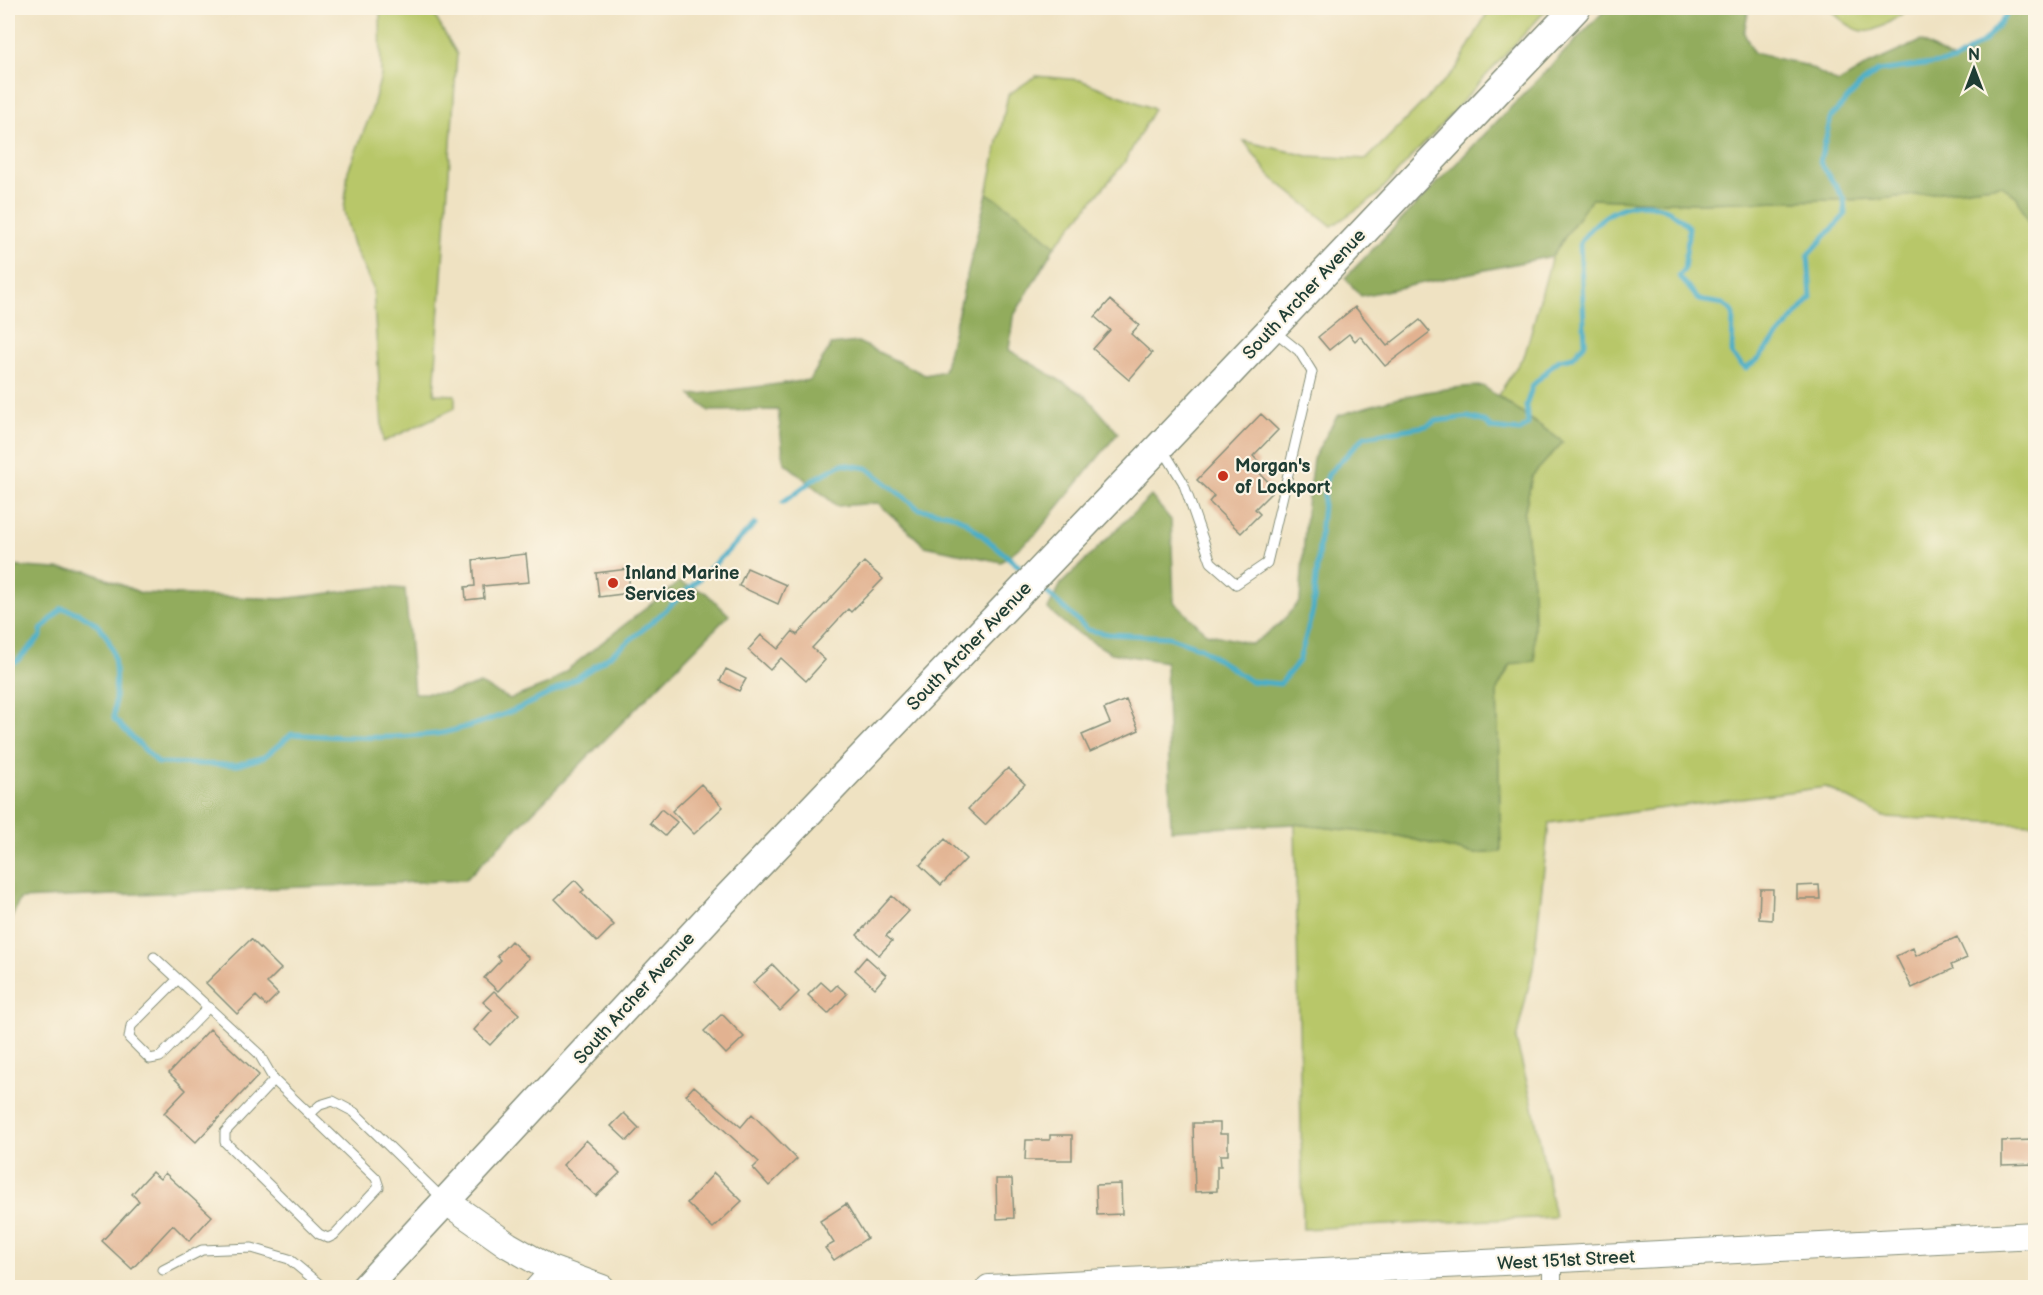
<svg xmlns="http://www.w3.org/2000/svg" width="2043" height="1295" viewBox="0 0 2043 1295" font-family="'Balsamiq Sans',sans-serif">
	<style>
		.green { fill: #b8c769; stroke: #6c824e; stroke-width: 1.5 }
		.forest { fill: #92ac5d; stroke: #587448; stroke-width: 1.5 }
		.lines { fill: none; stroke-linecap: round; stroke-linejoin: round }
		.stream { stroke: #48aec8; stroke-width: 5 }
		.building { fill: #e2b291 }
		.lane-casing { stroke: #87907b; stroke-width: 11 }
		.street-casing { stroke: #87907b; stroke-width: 20 }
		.secondary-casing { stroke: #87907b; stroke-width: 28 }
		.primary-casing { stroke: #87907b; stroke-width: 31 }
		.lane { stroke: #fff; stroke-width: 9 }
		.street { stroke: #fff; stroke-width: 18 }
		.secondary { stroke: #fff; stroke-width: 26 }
		.primary { stroke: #fff; stroke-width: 28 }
		.poi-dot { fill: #c8321e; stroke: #fcf5e5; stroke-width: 2 }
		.labels { text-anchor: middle; stroke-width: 4.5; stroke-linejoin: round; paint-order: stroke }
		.street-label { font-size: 18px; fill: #1f3d34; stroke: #fcf5e5 }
		.poi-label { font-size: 18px; font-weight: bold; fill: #1f3d34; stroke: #fcf5e5; text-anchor: start }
	</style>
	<rect width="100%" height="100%" fill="#fcf5e5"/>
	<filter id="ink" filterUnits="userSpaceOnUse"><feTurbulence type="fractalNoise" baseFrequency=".0167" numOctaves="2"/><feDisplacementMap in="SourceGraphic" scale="12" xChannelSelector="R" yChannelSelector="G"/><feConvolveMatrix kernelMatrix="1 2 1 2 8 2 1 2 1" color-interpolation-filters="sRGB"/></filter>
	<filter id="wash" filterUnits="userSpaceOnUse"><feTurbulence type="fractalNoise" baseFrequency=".008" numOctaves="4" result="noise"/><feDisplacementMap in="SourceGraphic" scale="24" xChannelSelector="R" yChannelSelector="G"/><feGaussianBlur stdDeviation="1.35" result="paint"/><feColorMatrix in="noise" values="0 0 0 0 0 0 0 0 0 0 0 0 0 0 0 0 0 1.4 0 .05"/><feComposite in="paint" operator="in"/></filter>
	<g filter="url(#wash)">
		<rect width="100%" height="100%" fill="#efe2c2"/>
		<path class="green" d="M380,8H430L457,54L434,394L455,395V408L383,442L373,288L353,245L344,211L348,171L371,113L381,76Z
			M1490,8H1548L1376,196L1332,226L1270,176L1244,141L1308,156L1367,159L1456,69Z
			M1828,8H1911C1870,34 1867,44 1828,8Z
			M1036,76L1080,80L1154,109L1124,163L1055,246L1020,215L987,193L1008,95Z
			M2001,185L2017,197L2036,239L2035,824L1884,817L1826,787L1549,823L1533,968L1516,1040L1532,1102L1555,1217L1303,1229L1295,824L1399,836L1474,854L1501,852L1497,690L1511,664L1533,584L1524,515L1532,476L1563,442L1498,395L1525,354L1552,256L1591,199L1694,203L1881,199Z"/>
		<path class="forest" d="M1607,8H1749L1744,33L1754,53L1805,65L1838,83L1868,65L1921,41L1955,61C1974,48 2002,33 2008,8H2035V239L2017,197L2001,185L1881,199L1694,203L1591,199L1552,256L1361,296L1345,278Z
			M987,193L1020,215L1055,246L1013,317L1009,350L1086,396L1118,433L1036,534L1001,562L925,546L878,503L837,506L784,462L778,410L709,411L691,395L810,380L831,345L858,342L925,375L944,371Z
			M1483,386L1563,442L1532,476L1524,515L1533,584L1535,661L1511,664L1497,690L1501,852L1474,854L1399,836L1295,824L1171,830L1166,662L1111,653L1071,629L1048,609L1061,584L1151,496L1171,520L1174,602L1206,633L1252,644L1279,625L1300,601L1306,513L1313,459L1337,416C1385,400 1433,387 1483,386Z
			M8,566L88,571L141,593L281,599L380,587L405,589L414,693H447L480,684L510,699L549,684L679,582L706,593L729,615L465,880L20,899L8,926Z"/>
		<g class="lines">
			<path class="stream" d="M783,502L816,478L842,464L867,468L919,509L950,514L965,521L1021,568
				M1043,589L1088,630L1108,634L1169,637L1201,648L1250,681L1280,684L1299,661L1313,610L1325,483L1329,473L1365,436L1426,426L1436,421L1468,417L1486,422L1491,428L1520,431L1528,424L1526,405L1533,385L1558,360L1573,357L1585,343L1580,243C1599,214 1632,194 1667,210C1675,213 1683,222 1689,227L1684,270L1679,276L1699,300L1723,304L1733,312L1732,355L1746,369L1758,359L1811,298L1808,255L1845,215L1844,199L1820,162L1831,117L1861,84L1878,71L1954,61L1986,40L2006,16L2008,8
				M8,662H16L41,636V630L62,608C125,623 116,669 114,719L158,763L237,765L264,757L292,734C332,737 370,739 410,736C422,735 435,735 447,732C580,701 661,617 755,524"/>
		</g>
		<g id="blocks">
			<path class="building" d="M1110,300L1139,325L1131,334L1152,353L1129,380L1093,349L1110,330L1095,317Z
				M1355,307L1387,346L1420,320L1430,332L1385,366L1360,336L1355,341L1349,334L1329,350L1318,337Z
				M1261,414L1278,430L1253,456L1259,462L1254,467L1275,489L1255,509L1260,514L1241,533L1209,502L1214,496L1197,480Z
				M526,554L529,582L483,586L484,598L466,600L465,587L475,586L473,560Z
				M864,562L883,579L851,612L848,609L812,648L825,660L806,681L781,658L770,670L748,650L761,635L778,649L793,631L797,635Z
				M747,568L786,585L778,604L739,586Z
				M628,569L630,593L599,597L596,573Z
				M726,669L746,679L739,691L720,681Z
				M1126,700L1139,730L1090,752L1082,735L1110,723L1104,709Z
				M1008,768L1025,784L985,825L968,809Z
				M701,784L723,807L694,834L672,811Z
				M661,809L677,822L665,836L650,823Z
				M945,839L966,859L941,885L920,865Z
				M575,880L584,890L581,892L614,925L597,942L555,899Z
				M1819,885L1820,899H1797V886Z
				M1760,889H1773L1772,920L1759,919Z
				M892,896L909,911L886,936L892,941L879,955L857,935Z
				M1957,937L1967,958L1951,965L1953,969L1912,988L1896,956L1913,948L1916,956Z
				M251,939L281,969L267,983L278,994L266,1006L256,996L237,1014L206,983Z
				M511,941L529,958L498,991L484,978L501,960L497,956Z
				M866,957L886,975L875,988L855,970Z
				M773,965L799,992L780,1011L753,983Z
				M821,982L831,991L837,985L847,994L828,1014L808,995Z
				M494,991L519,1014L490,1045L474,1030L492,1010L483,1002Z
				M722,1014L744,1037L726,1054L704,1031Z
				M210,1029L259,1075L196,1142L164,1113L186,1090L169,1073Z
				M694,1086L741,1127L752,1114L797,1159L769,1186L753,1168L759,1162L686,1095Z
				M624,1113L639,1128L627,1141L611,1126Z
				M1193,1123H1220V1134H1228V1155H1220L1221,1166H1217V1191L1195,1192Z
				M1050,1135H1072V1160H1025L1026,1140H1050Z
				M586,1140L620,1173L596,1196L563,1165Z
				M2036,1140V1164L2002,1165V1141Z
				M152,1172L160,1179L165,1173L212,1216L189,1241L173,1225L132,1269L102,1241L139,1201L132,1194Z
				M714,1173L742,1201L713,1228L687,1203Z
				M996,1179H1012L1014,1218L997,1219Z
				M1121,1184L1122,1214L1097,1215L1096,1185Z
				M846,1204L867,1238L834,1260L825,1248L834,1243L820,1221Z"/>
		</g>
	</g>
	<g filter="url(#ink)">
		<use href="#blocks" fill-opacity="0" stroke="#87907b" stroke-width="1.5"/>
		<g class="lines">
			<defs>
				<path id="lane" d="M1162,448L1183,482L1211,562L1236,584L1267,563L1312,372L1299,351L1274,331
					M154,957L259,1054L274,1080
					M178,979L131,1026L129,1038L150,1059L160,1057L209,1007
					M274,1080L376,1178L379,1187L334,1235L328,1238L319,1234L225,1142V1132Z
					M311,1113L320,1105L333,1101L354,1112L444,1200
					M163,1270L202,1250L252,1248L289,1259L324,1288"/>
				<path id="street" d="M1552,1260V1288
					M533,1288L550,1269"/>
				<path id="secondary" d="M447,1202L508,1245L550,1269L602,1288
					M989,1288L2036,1235"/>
				<path id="primary" d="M365,1288L723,902L1160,446L1576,8"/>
			</defs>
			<use href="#lane" class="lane-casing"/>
			<use href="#street" class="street-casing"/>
			<use href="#secondary" class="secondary-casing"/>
			<use href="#primary" class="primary-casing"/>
			<use href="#lane" class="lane"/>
			<use href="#street" class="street"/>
			<use href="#secondary" class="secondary"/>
			<use href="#primary" class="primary"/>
		</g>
	</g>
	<g class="poi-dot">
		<circle cx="1223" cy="476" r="6"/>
		<circle cx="613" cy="583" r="6"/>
	</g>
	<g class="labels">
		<g class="street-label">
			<text transform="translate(1304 294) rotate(-47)" y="6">South Archer Avenue</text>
			<text transform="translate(969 646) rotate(-46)" y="6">South Archer Avenue</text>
			<text transform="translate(634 998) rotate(-48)" y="6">South Archer Avenue</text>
			<text transform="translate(1566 1260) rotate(-3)" y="6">West 151st Street</text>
		</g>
		<g class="poi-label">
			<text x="1235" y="472">Morgan's<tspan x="1235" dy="21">of Lockport</tspan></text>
			<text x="625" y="579">Inland Marine<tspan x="625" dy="21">Services</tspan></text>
		</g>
	</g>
	<rect width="2043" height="1295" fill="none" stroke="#fcf5e5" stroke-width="30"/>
	<g transform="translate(1974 69)" stroke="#fcf5e5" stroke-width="4.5" paint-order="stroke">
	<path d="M0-4.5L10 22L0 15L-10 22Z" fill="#1f3d34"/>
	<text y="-9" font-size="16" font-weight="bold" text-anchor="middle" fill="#1f3d34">N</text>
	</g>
</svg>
